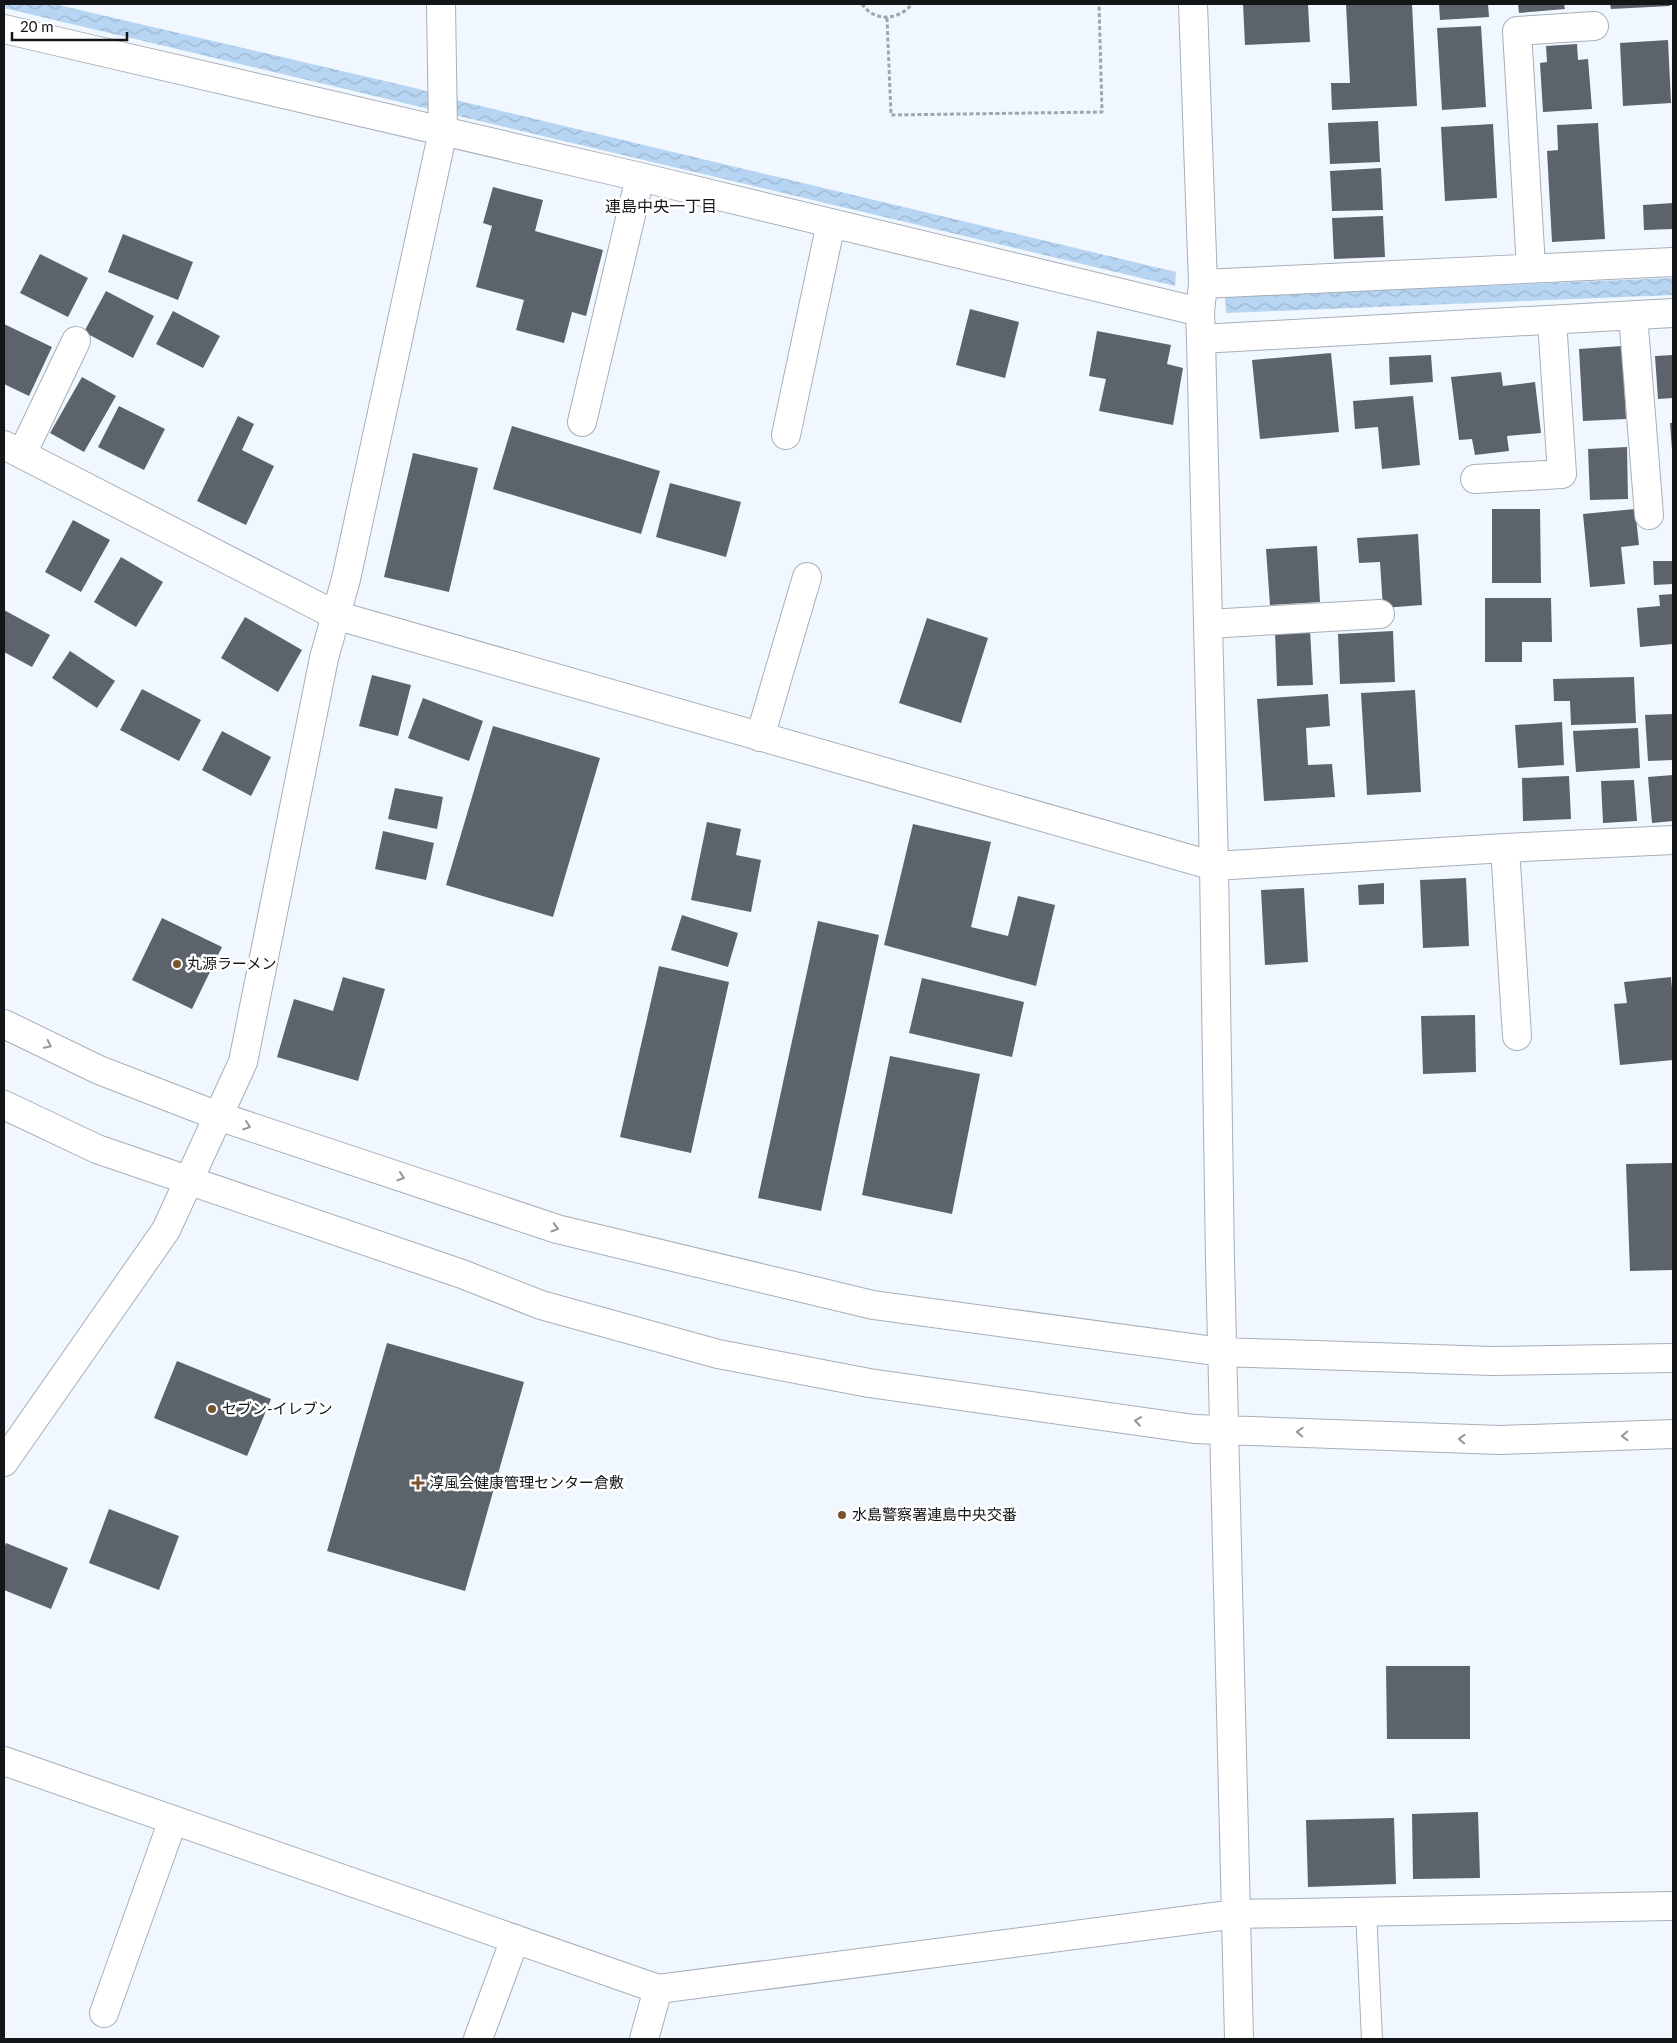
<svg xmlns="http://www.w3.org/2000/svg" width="1677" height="2043" viewBox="0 0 1677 2043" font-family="Lato,'Noto Sans JP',sans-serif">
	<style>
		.water { fill: url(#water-waves) }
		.building { fill: #5c636b }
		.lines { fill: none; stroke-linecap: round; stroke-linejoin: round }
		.service-casing { stroke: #a7afb8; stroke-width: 22 }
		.minor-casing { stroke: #a7afb8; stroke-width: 30 }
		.tertiary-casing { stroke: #a7afb8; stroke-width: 30 }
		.path { stroke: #a0a5ab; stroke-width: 3; stroke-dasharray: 4 2.5; stroke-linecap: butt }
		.service { stroke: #fff; stroke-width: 20 }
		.minor { stroke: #fff; stroke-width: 28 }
		.tertiary { stroke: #fff; stroke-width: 28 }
		.oneway { stroke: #959698 }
		.poi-dot { fill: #78532d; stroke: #fff; stroke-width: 2 }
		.labels { text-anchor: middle; stroke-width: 5; stroke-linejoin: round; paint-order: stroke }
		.poi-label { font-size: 15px; fill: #131619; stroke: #fff; text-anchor: start }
		.neighbourhood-label { font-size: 16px; fill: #131619; stroke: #fff }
	</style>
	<defs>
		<pattern id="water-waves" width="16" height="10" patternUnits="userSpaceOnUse" patternTransform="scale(1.25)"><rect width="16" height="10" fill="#b7d5f2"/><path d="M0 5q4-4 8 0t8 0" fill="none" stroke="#9cb6cf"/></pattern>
	</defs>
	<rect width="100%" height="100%" fill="#f1f7ff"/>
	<path class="water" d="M4,4H54L419,89L464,102L1176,272L1175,286L4,8Z
		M1673,278V295L1226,313L1225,296Z"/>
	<path class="building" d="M1243,4H1308L1310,42L1245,45Z
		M1346,4H1412L1417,106L1332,110L1331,83H1350Z
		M1439,4H1488L1489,17L1440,20Z
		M1518,4H1564L1565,9L1519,13Z
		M1610,4H1669L1670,6L1611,9Z
		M1481,26L1486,107L1442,110L1437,28Z
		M1668,40L1671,103L1623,106L1620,43Z
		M1577,44L1578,60L1588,59L1592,109L1543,112L1540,63L1547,62L1546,46Z
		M1378,121L1380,162L1330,164L1328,123Z
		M1598,123L1605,239L1552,242L1547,151L1558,150L1557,125Z
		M1493,124L1497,198L1445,201L1441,127Z
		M1381,168L1383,210L1332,211L1330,171Z
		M493,187L543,200L535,231L603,250L586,316L572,312L564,343L516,330L524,300L476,287L492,226L483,223Z
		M1673,203V229L1644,230L1643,205Z
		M1383,216L1385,257L1334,259L1332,218Z
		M123,234L193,262L178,300L108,272Z
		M40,254L88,278L68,317L20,293Z
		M106,291L154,316L133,358L84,332Z
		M970,309L1019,322L1005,378L956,365Z
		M173,311L220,336L203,368L156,344Z
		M4,324L52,347L29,396L4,384Z
		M1097,331L1171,345L1167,364L1183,368L1173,425L1099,411L1106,379L1089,376Z
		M1622,346L1626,419L1583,421L1579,349Z
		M1331,353L1339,432L1260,439L1252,360Z
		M1431,355L1433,382L1390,385L1389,357Z
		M1673,355V398L1658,399L1655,356Z
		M1501,372L1503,386L1535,382L1541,433L1507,436L1509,451L1475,455L1472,439L1459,440L1451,377Z
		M82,377L116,396L84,452L50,433Z
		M1413,396L1420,465L1382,469L1378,427L1355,429L1353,401Z
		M119,406L165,429L144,470L98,447Z
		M238,416L254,424L242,450L274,466L246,525L197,501Z
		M1670,423H1673V450H1672Z
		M512,426L660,471L641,534L493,489Z
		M1627,447L1628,499L1590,500L1588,449Z
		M413,453L478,468L449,592L384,577Z
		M670,483L741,502L726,557L656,537Z
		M1492,509H1540L1541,583H1492Z
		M1635,509L1639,545L1621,547L1625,584L1590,587L1583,514Z
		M73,520L110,540L81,592L45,572Z
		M1418,534L1422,605L1383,608L1380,562L1359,563L1357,538Z
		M1317,546L1320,602L1270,605L1266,549Z
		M121,557L163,582L136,627L94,602Z
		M1653,561H1673V584L1654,585Z
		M1673,594V644L1640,647L1637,608L1660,606L1659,595Z
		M1485,598H1551L1552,642H1522V662H1485Z
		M4,610L50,635L32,667L4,652Z
		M245,617L302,650L278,692L221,658Z
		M927,618L988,638L961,723L899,703Z
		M1310,630L1313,685L1277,686L1275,631Z
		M1393,631L1395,682L1340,684L1338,634Z
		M70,651L115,681L97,708L52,678Z
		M372,675L411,685L398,736L359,726Z
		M1634,677L1636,723L1571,725L1570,701H1554L1553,679Z
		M142,689L201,720L179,761L120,730Z
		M1415,690L1421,792L1367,795L1361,693Z
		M1328,694L1330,726L1306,728L1308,765L1332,764L1335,797L1264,801L1257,699Z
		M423,698L483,721L469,761L408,738Z
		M1673,714V760L1648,761L1645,715Z
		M1562,722L1564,765L1518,768L1515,725Z
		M493,726L600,758L553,917L446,885Z
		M1638,728L1640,768L1576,772L1573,731Z
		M222,731L271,757L251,796L202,770Z
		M1673,775V821L1652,823L1648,777Z
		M1569,776L1571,819L1523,821L1522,778Z
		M1634,780L1637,821L1603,823L1601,781Z
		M395,788L443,797L437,829L388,819Z
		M707,822L741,829L736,855L761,860L751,912L691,900Z
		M913,824L991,842L971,927L1008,936L1018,896L1055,905L1036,986L884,945Z
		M383,831L434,843L426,880L375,869Z
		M1466,878L1469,946L1423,948L1420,880Z
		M1384,883V904L1359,905L1358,885Z
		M1304,888L1308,962L1265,965L1261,890Z
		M682,915L738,933L728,967L671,950Z
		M162,918L222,947L192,1009L132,980Z
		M818,921L879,935L821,1211L758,1198Z
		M659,966L729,982L691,1153L620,1137Z
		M343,977L385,989L358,1081L277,1057L294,999L333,1011Z
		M1671,977L1673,1000V1060L1620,1065L1614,1004L1627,1003L1624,982Z
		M922,978L1024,1002L1012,1057L909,1033Z
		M1475,1015L1476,1072L1423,1074L1421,1016Z
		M890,1056L980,1074L952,1214L862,1195Z
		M1673,1163V1270L1630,1271L1626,1164Z
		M387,1343L524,1382L465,1591L327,1551Z
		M177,1361L271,1399L247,1456L154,1418Z
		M109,1509L179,1536L159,1590L89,1563Z
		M6,1543L68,1568L51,1609L4,1590V1548Z
		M1386,1666H1470V1739H1387Z
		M1478,1812L1480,1878L1413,1879L1412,1814Z
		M1394,1818L1396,1884L1308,1887L1306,1820Z"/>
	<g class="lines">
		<defs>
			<path id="service" d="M1366,1911L1372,2039"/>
			<path id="minor" d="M4,29L640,177L1200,312
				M1531,267L1517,31L1594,26
				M1203,284L1673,262
				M1633,315L1649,515
				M1201,339L1673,313
				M582,422L640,177
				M786,435L831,223
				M4,445L335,615L1214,866L1505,848L1673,840
				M22,454L76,341
				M1475,479L1562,474L1552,320
				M1208,624L1380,614
				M760,737L807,577
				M1505,848L1517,1036
				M1236,1914L1673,1906
				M104,2013L173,1820
				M478,2039L515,1939
				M644,2039L658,1989"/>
			<path id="tertiary" d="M1193,4L1203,284L1200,312L1201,339L1214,866L1220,1261L1239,2039
				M4,1024L99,1070L218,1116L557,1229L873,1305L1222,1352L1493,1361L1673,1358
				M4,1105L97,1149L462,1274L541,1305L718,1354L869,1383L1194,1429L1500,1440L1673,1434
				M4,1462L166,1230L243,1062L324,658L346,579L443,131L441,4
				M4,1761L658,1989L1236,1914"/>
		</defs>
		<use href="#service" class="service-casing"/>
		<use href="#minor" class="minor-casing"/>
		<use href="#tertiary" class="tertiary-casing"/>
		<path class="path" d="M862,4C875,23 899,20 912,4
			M887,18L891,115L1102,112L1099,4"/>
		<use href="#service" class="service"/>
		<use href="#minor" class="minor"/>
		<use href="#tertiary" class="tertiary"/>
	</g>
	<defs><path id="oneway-chevron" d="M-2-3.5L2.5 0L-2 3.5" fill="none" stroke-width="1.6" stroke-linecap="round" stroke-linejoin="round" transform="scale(1.25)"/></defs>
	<g class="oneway">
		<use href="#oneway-chevron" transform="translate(48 1045) rotate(26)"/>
		<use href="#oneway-chevron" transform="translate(247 1126) rotate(19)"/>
		<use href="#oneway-chevron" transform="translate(401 1177) rotate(18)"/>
		<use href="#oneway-chevron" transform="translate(555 1228) rotate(16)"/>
		<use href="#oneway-chevron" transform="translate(1138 1421) rotate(-172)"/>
		<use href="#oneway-chevron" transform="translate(1300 1432) rotate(-178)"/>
		<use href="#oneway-chevron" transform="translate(1625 1436) rotate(178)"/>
		<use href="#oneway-chevron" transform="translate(1462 1439) rotate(-178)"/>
	</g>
	<g class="poi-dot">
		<circle cx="177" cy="964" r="5"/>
		<circle cx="212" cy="1409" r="5"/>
		<path d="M415.5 1475.5h5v5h5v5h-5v5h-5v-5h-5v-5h5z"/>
		<circle cx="842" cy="1515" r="5"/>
	</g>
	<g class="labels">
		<g class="poi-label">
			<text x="187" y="969">丸源ラーメン</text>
			<text x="222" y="1414">セブン-イレブン</text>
			<text x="429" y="1488">淳風会健康管理センター倉敷</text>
			<text x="852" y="1520">水島警察署連島中央交番</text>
		</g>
		<g class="neighbourhood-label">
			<text x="661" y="212">連島中央一丁目</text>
		</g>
	</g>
	<rect width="1677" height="2043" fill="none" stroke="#131619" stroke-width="10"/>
	<path d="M12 32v8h115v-8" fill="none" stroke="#131619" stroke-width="2.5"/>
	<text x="20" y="32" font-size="15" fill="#131619" stroke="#ffffff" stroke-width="4" paint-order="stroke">20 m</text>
</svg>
